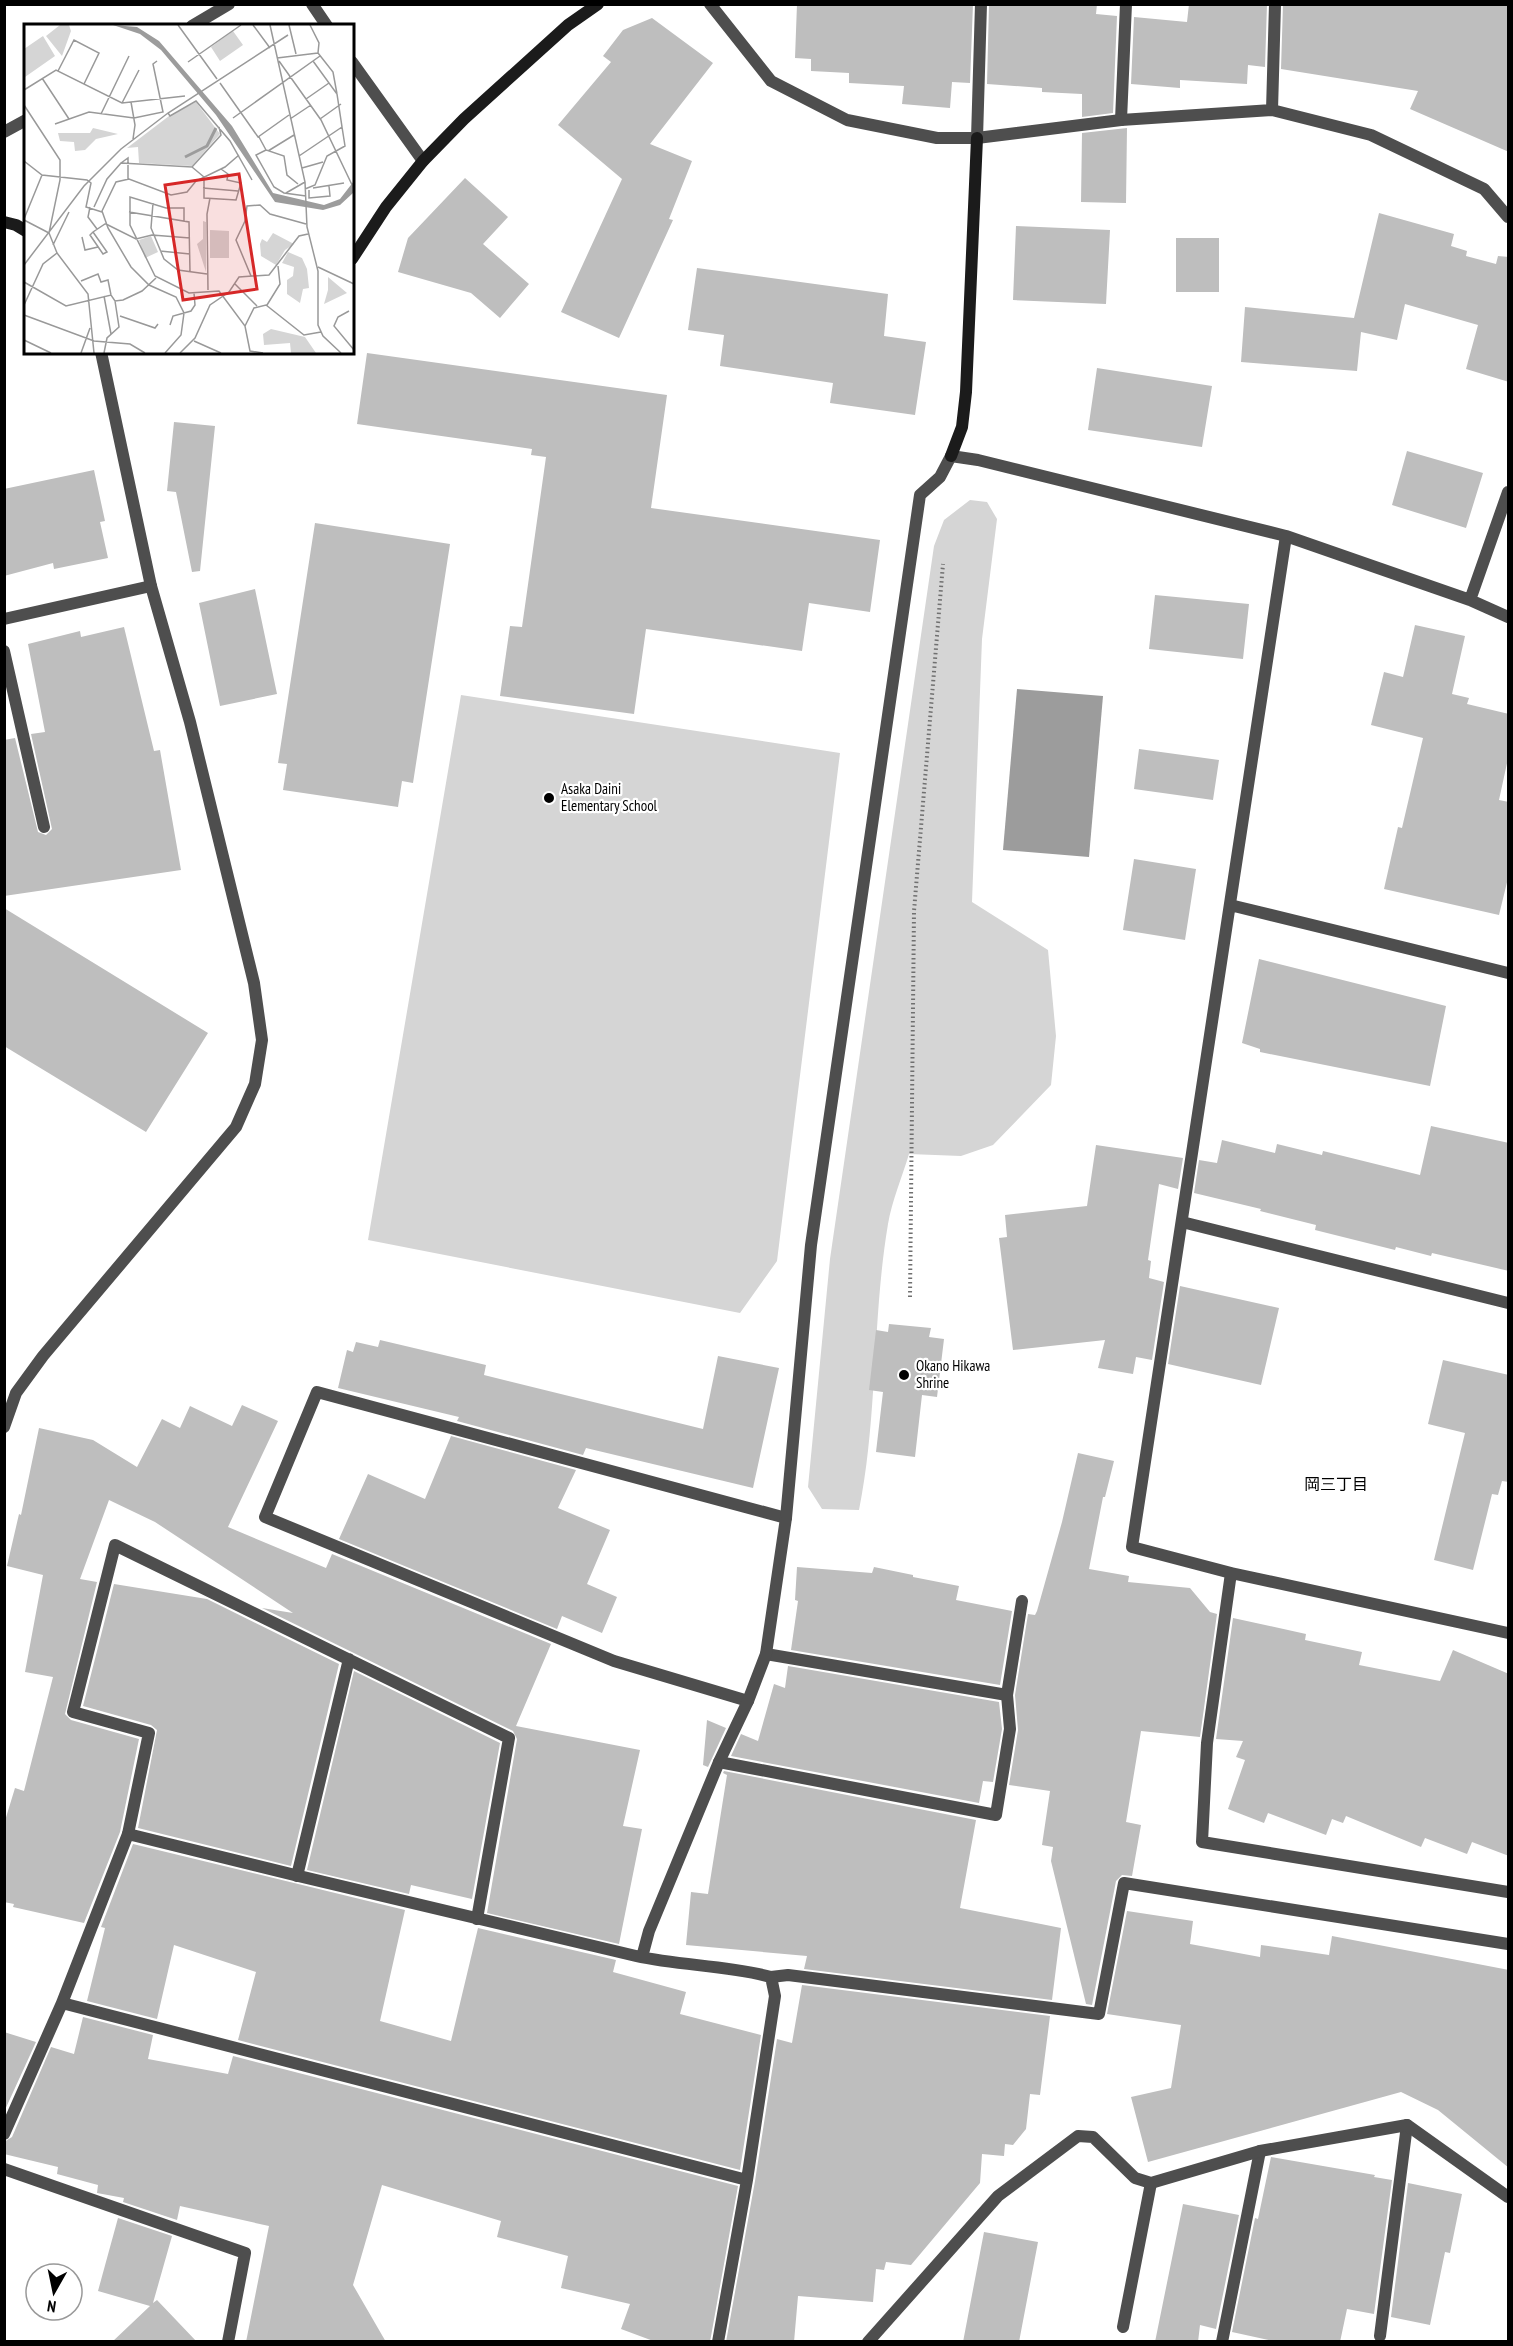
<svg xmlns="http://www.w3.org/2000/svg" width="1513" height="2346" viewBox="0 0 1513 2346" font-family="'PT Sans Narrow','Noto Sans JP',sans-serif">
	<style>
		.green { fill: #d5d5d5 }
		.water { fill: #9c9c9c }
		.building { fill: #bebebe }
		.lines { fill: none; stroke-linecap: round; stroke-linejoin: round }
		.path { stroke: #707070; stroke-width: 4; stroke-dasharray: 1.5 3; stroke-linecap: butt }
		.lane { stroke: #4e4e4e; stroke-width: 12 }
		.street { stroke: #4e4e4e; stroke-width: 12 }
		.secondary { stroke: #1b1b1b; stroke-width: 12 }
		.poi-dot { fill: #000; stroke: #fff; stroke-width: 2 }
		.labels { text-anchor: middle; stroke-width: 4.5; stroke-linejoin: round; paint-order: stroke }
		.poi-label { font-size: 15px; fill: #000; stroke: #fff; text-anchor: start }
		.neighbourhood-label { font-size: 16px; fill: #000; stroke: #fff }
		.inset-river { fill: none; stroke: #9c9c9c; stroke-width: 3 }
		.inset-road { fill: none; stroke: #999; stroke-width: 1.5 }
		.view { fill: #d62828; fill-opacity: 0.15; stroke: #d62828; stroke-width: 3 }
		.inset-edge { fill: none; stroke: #000; stroke-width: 3 }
	</style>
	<rect width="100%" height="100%" fill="#fff"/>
	<path class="green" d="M970,500L987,502L997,519L982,639L972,902L1048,950L1056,1036L1051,1085L993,1145L961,1156L909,1154C902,1177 892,1201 888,1224C872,1319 878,1416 859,1510L822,1509L808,1487L830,1259L934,546L944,520Z
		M461,695L840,753L777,1261L740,1313L368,1240Z"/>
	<path class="water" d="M1017,689L1103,696L1089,857L1003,850Z"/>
	<path class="building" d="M797,4H973L970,83L952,82L950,108L902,104L904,86L849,83V73L811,71V59L795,58Z
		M989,4H1097L1096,14L1117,16L1113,113L1082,117V94L1042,92V88L987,84Z
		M1189,4H1267L1265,67L1248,65L1247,84L1180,80V88L1131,84L1134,17L1187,22Z
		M1283,4H1509V152L1410,109L1418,91L1281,69Z
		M652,18L713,63L650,144L692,161L669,219L673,220L619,338L561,312L622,179L558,125L611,62L603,56L623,30Z
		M1127,128L1126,203L1081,202L1082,133Z
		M465,178L508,217L483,244L529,284L500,318L471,293L398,272L408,238Z
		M1379,213L1454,234L1451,246L1467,251L1466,256L1496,264L1498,256L1509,257V382L1466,369L1478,325L1405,304L1397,340L1361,332L1357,371L1241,362L1245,307L1354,318Z
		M1016,226L1110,230L1106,304L1013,300Z
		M1176,238H1219V292H1176Z
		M697,268L888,294L884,336L926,342L915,415L830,403L833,383L720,366L724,335L688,330Z
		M367,353L667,395L651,508L880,540L870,612L809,603L802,651L646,629L634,714L500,696L510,626L522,627L546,457L531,455L532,449L357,424Z
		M1097,368L1212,386L1202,447L1088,430Z
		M174,422L215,426L200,571L192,572L176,492L167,491Z
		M1407,451L1483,473L1466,528L1392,505Z
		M94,470L105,521L100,522L108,558L54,569L53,563L4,576V489Z
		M315,523L450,544L413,783L402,781L398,807L283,790L287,764L278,763Z
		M255,589L277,694L220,706L199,603Z
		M1155,595L1249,604L1243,659L1149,649Z
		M1415,625L1465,636L1452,694L1469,698L1467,704L1509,714V754L1499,800L1509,802V874L1499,915L1384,889L1398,827L1402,828L1423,738L1371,725L1384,672L1403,677Z
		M124,627L154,751L160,750L181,870L4,896V740L15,738L38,832L46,835L52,829L31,734L45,732L28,644L80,631L81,637Z
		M1139,749L1219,760L1213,800L1134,789Z
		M1134,859L1196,869L1185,940L1123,930Z
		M4,908L208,1033L146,1132L4,1046Z
		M1259,959L1446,1006L1430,1086L1260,1052V1049L1242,1043Z
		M1431,1126L1509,1143V1271L1432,1253L1431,1256L1396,1247L1395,1250L1315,1230L1316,1225L1260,1211L1261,1209L1194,1193L1199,1160L1217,1163L1222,1140L1275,1153L1277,1144L1322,1155L1323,1151L1420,1175Z
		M1096,1145L1183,1158L1178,1189L1159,1184L1148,1260L1151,1261L1149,1278L1164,1282L1152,1360L1136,1357L1133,1374L1098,1368L1105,1340L1013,1350L999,1238L1007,1237L1005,1215L1087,1206Z
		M1180,1286L1279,1308L1261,1385L1168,1364Z
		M889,1324L931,1328L929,1337L944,1339L937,1397L922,1395L915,1457L876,1452L883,1392L869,1390L876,1330L888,1332Z
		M380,1340L486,1365L484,1375L703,1429L718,1356L779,1368L753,1488L586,1448L583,1455L457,1421L459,1417L338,1388L347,1350L353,1352L356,1342L378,1347Z
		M1443,1360L1509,1375V1482L1502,1481L1498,1495L1492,1494L1473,1570L1434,1560L1465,1433L1428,1424Z
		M242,1405L278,1421L228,1527L326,1568L332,1554L551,1644L516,1726L640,1750L623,1826L642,1829L619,1944L487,1913L517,1739L513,1731L262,1608L293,1613L155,1522L109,1500L80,1579L97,1582L65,1714L71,1720L139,1739L120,1832L84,1923L13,1907L14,1904L4,1902V1824L15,1788L24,1791L53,1677L25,1672L43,1575L7,1566L19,1514L21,1515L39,1428L93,1440L137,1467L162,1419L180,1428L190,1406L232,1426Z
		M451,1436L576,1470L558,1508L610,1530L587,1584L617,1597L602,1633L562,1616L557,1629L339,1539L368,1474L425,1499Z
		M1078,1453L1114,1461L1105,1497H1103L1089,1569L1129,1576L1128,1582L1190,1588L1210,1612L1217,1614L1200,1737L1141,1731L1126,1822L1141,1825L1132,1876L1122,1875L1116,1881L1092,2005L1086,2004L1051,1861L1053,1847L1042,1845L1050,1791L1009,1785L1018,1730L1015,1695L1028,1614L1035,1615L1037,1611L1062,1522Z
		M797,1567L872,1573L874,1567L913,1575V1577L959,1586L956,1600L1012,1611L1000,1685L791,1650L798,1601L795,1600Z
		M114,1584L207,1599L339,1664L291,1866L138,1828L157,1730L151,1725L83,1706Z
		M1233,1618L1306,1634L1305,1640L1362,1652L1359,1665L1440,1681L1453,1650L1509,1674V1856L1472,1842L1467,1854L1425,1838L1421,1847L1346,1816L1343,1823L1332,1819L1326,1835L1268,1813L1264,1823L1228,1809L1245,1760L1236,1757L1243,1741L1216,1739Z
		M788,1666L999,1702L1002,1729L993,1782L983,1781L979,1803L731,1756L741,1734L758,1741L774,1684L785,1688Z
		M354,1671L500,1743L472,1899L411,1885L409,1894L307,1870Z
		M707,1720L726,1728L708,1767L703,1765Z
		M724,1771L976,1820L960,1908L1061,1928L1052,2000L804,1969L807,1956L686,1945L691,1892L708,1894L727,1775L723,1773Z
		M133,1844L405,1910L380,2021L451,2041L478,1928L616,1960L613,1972L686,1992L680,2014L761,2035L740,2170L238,2040L256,1972L174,1945L157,2019L87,2001L105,1928L101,1927Z
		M1127,1911L1193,1921L1190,1944L1260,1957L1261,1945L1329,1955L1332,1936L1509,1970V2168L1438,2110L1401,2092L1148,2162L1131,2097L1171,2088L1181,2025L1107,2014Z
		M802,1985L1050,2016L1040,2095L1030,2094L1026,2129L1013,2145L1005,2144L1004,2156L982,2154L980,2183L911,2265L886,2262L884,2270L876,2269L873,2302L798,2296L794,2342H726L755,2181L777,2039L792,2043Z
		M83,2017L153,2035L148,2059L228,2074L233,2056L738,2186L710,2342H656L621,2329L630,2304L561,2288L568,2256L497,2237L501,2221L382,2185L353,2285L386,2342H246L269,2226L180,2206L177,2220L123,2202L124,2198L97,2193L98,2185L57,2174L58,2167L4,2154V2142L12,2137L51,2047L74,2054Z
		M4,2032L36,2042L4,2112Z
		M1271,2157L1375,2175L1374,2177L1392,2180L1374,2314L1347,2309L1340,2342H1278L1232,2332L1255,2218L1258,2219Z
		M1408,2183L1462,2194L1450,2253L1445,2252L1430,2325L1391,2317Z
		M1183,2204L1239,2215L1216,2329L1200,2325L1198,2342H1155Z
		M118,2218L172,2236L153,2303L157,2300L197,2342H112L150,2306L98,2291Z
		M984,2232L1038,2242L1019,2342H963Z"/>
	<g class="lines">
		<path class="path" d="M910,1297L914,911L943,564"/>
		<path class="lane" d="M192,26L229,4
			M1121,120L1126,4
			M4,132L26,120
			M977,138L981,4
			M4,619L151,586
			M4,651L44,827
			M766,1654L1007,1695
			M748,1701L614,1661L265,1517L317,1392L786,1518
			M719,1762L996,1815L1010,1729L1007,1695L1022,1601
			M128,1834L149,1733L73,1712L115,1545L509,1738L477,1919
			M297,1876L349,1659
			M771,1977L788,1975L1099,2014L1124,1883L1508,1944
			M1123,2327L1151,2183
			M1380,2336L1407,2125
			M1222,2342L1260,2151"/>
		<path class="street" d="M312,4L327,26
			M710,4L771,81L847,120L937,138H977L1121,120L1272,110L1371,135L1484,189L1508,217
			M352,62L423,161
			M1272,110L1275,4
			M1286,536L1132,1547L1231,1573L1508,1633
			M1470,600L1508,492
			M1230,905L1508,973
			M1182,1222L1508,1303
			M4,1427L16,1393L43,1356L236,1127L255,1084L262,1040L254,983L190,722L151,586L101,352
			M1231,1573L1207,1743L1202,1842L1508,1892
			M642,1957L649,1931L719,1762L748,1701L766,1654L786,1518L811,1245L920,495L940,477L951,456L978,460L1286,536L1470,600L1508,617
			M62,2003L747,2180
			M4,2134L62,2003L128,1834C297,1876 467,1917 636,1956C681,1966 727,1965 771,1977L775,1996L747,2180L718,2342
			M4,2169L245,2253L228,2342
			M868,2342L998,2196L1078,2136L1093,2137L1135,2178L1151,2183L1260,2151L1407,2125L1508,2197"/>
		<path class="secondary" d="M4,222L16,225L26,231
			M352,259L386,207L423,161L464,119L568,25L598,4
			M951,456L962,427L966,392L977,138"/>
	</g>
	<g class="poi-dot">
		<circle cx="549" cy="798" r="6"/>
		<circle cx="904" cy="1375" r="6"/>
	</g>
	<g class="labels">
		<g class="poi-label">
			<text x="561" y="794">Asaka Daini<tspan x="561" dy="17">Elementary School</tspan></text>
			<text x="916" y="1371">Okano Hikawa<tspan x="916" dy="17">Shrine</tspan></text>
		</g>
		<g class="neighbourhood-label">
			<text x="1336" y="1490">岡三丁目</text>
		</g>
	</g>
	<g transform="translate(24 24)">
		<rect width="330" height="330" fill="#fff"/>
		<path d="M36,1H45L47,7L38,32L22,12ZM209,7L219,21L196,37L187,23ZM19,12L31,32L1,53L0,25ZM172,78L196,110L168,142L115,139L114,123L103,124L145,92ZM69,104L94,110L72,115L61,126L51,127L50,118L36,117L34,109H66ZM179,197L182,198V248L173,220L179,215ZM186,206L205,207V234H186ZM249,209L270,220L261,226L252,241L237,232L236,220L238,215L243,218ZM127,212L134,228L121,234L115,216ZM264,228L278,234L283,245L285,264L279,265L276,279L263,270V256L269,252L270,243L258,239ZM304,253L323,269L300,280L304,266ZM247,305L281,313L292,329H267L266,319L240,321L239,310Z" fill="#d5d5d5"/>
		<path d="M89,1L113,3L135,17L208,102L249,169L300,181L316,175L330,157L329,169L316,181L299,186L251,178L192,91L137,26L116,10Z" fill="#9c9c9c"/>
		<path class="inset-river" d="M161,133L183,122L192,104"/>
		<path class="inset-road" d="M154,1L193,55M229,1L246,24M246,1L281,158L283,203L294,247V301L299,312L317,329M265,1L272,30M286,1L295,19L294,29L309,48L313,70M253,34L294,29M255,37L297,96L330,165M164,38L217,1M34,47L50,16L75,29L60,60M18,54L45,95M196,59L234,113L265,91M0,66L32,46L98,79L161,72M282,75L305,59M107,78L111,101L109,115M98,79L115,46M0,81L36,136V156L25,209L33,229L64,270L70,329M144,89L146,92L172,77L206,117L228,156M77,90L105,32M209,94L296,32M266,95L287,81M296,95L317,80M31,100L65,88L110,94L139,88L129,40L133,37M235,113L242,126L260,132L263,151L274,160M242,126L232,131L250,163L260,169L282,172M244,127L270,111M275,132L318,103L313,70L289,37M0,137L18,151L63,156L67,159L62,183L78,188M97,139L104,134V155M168,143L180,153V174L212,176L217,159L203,156L204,150L197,145M278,144L299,138M179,164L214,167M289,164L320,159M281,165L291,161L303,132L321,122L318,103M285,166V174L306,172L305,162M262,169L281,158M129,179L127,204L140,235L154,246L183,250M66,183L64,193L73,205M70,183L83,155L97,139L168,143L197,111L195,103M105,188L165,198L166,248M0,195L18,151M0,196L25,209M160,197V184H142L106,173V201L131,252L165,269L195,267L221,302L226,327L239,329M82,200L112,215L128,211L166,214M69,208L83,228L79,230L66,211L69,208L81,200H82M58,213L61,226L74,223M29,221L45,188M136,227L166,230M0,241L60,162L97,125L144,89L264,11M294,243L330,260M227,252L212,216L221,197L223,182L236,181L246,190L282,200M57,257L74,250L77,258L84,256L87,271M0,258L42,282L87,271L91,277L99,276L118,267L132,254M211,260L233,282M184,266L183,190L186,174M80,272L87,310M0,281L19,240L33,229M243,281L256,260L254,242M325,287L314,293L310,302L330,326M0,291L70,317L106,320L121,329M96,292L131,304L134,300M146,301L149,292L167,287L171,281L170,269M221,302L230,284L242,281L280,311L297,308M0,316L27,329M170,317L197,329M57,329L66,304M80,329L83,314L95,303L91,277M141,329L157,311L160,289L152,273L125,261L107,243L84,204L78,187L92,158L105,155L147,171L163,168L172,157L201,143L215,131M156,329L171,314L186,281L205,268L215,253L245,251L275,212L284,210"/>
		<path class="view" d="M215,150L233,265L159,276L141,161Z"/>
		<rect width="330" height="330" class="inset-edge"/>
	</g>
	<rect width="1513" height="2346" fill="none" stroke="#000000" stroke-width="12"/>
	<g transform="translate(54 2292) rotate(189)"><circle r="28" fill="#ffffff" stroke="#999999" stroke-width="1.5"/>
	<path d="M0-4.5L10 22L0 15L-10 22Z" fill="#000000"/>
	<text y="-9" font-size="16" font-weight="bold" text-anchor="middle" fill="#000000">N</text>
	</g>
</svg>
